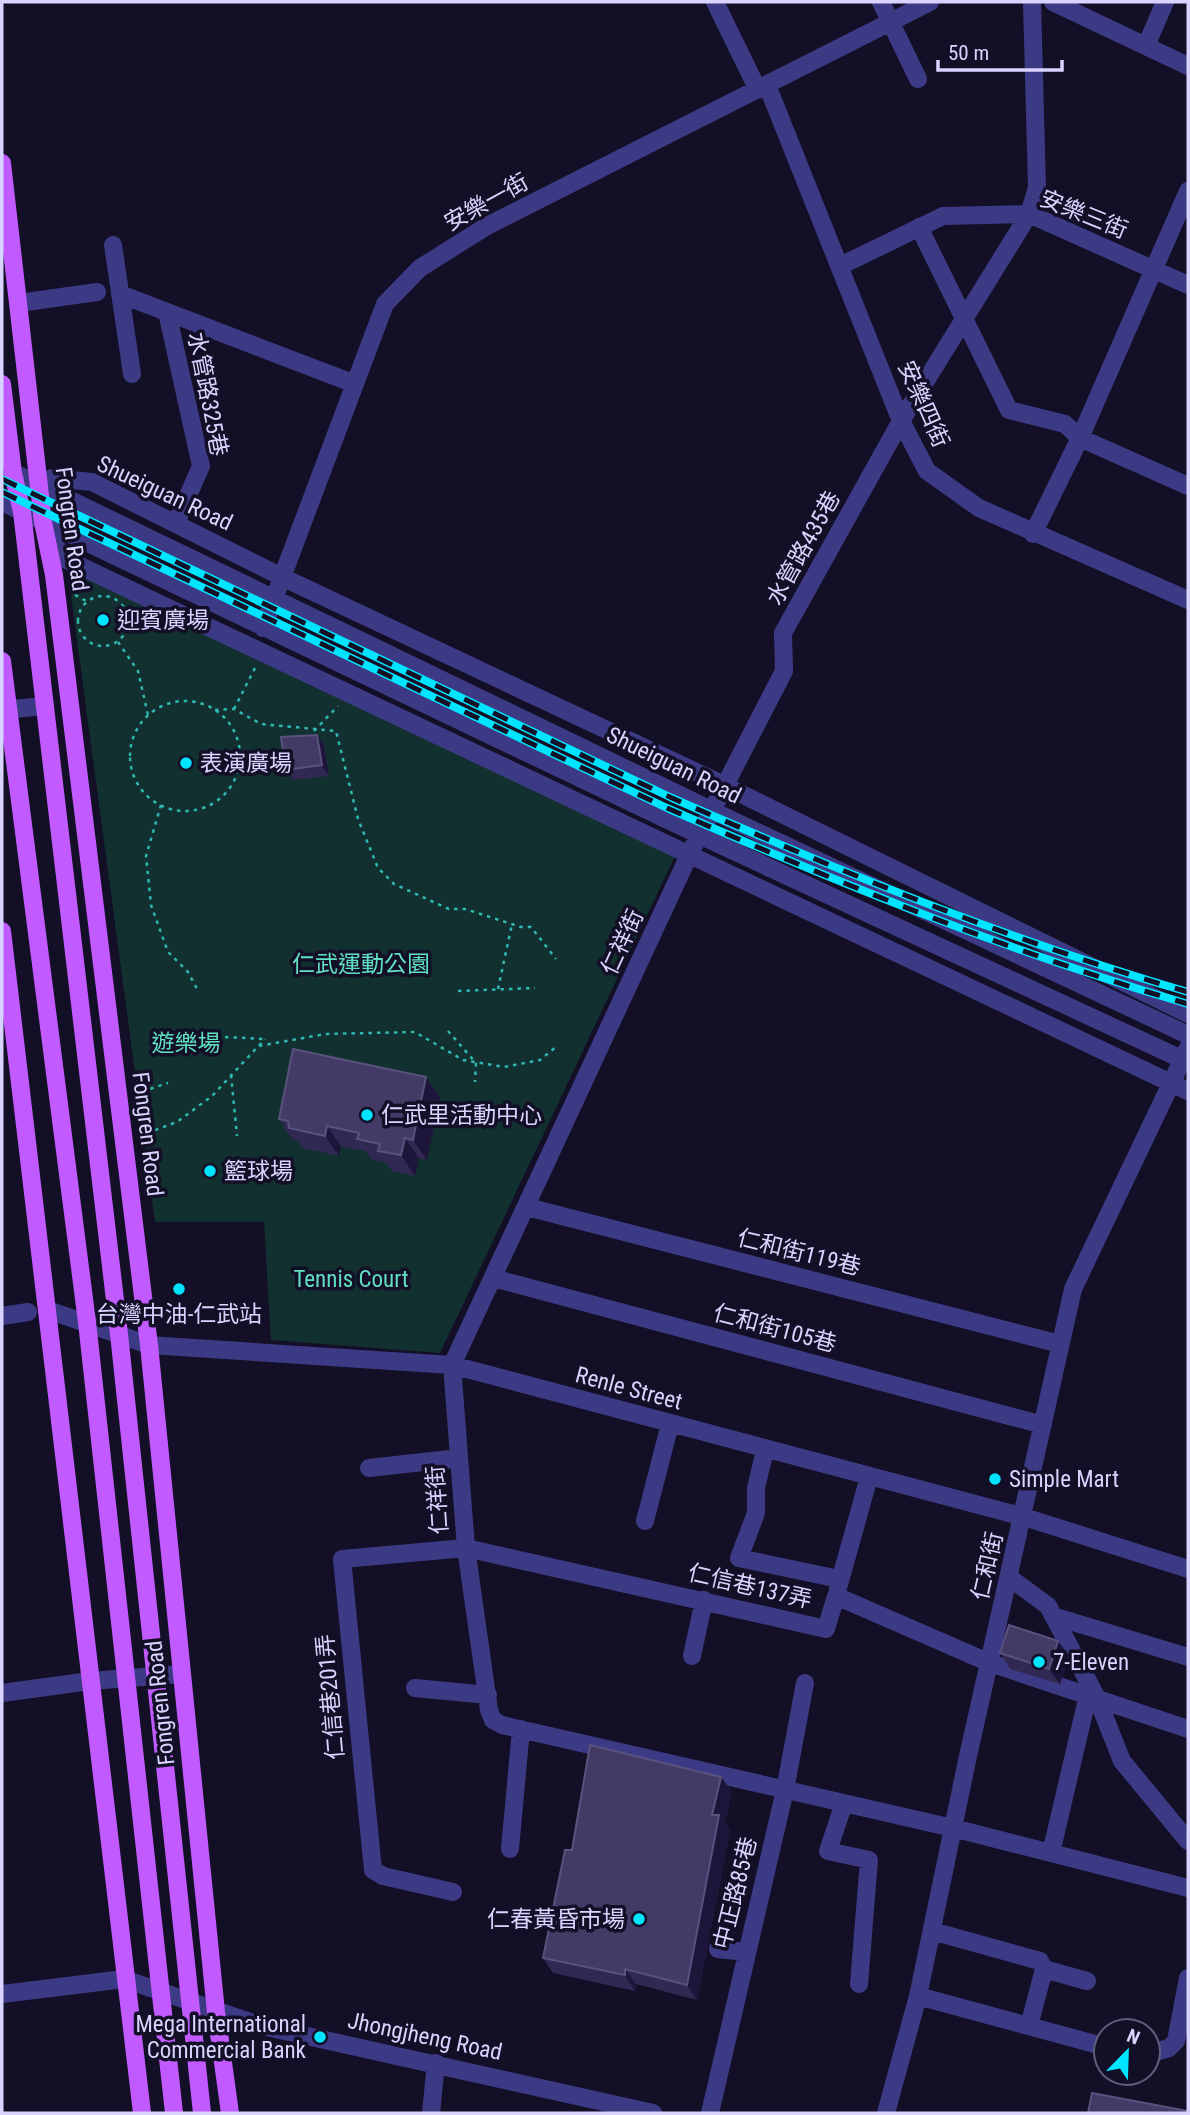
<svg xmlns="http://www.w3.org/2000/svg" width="1190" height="2115" viewBox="0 0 1190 2115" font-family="'Roboto Condensed','Noto Sans TC',sans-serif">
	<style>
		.green { fill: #12302f }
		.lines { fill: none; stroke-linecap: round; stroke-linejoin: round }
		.path { stroke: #2fb8b0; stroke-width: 2.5; stroke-dasharray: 3.5 5; stroke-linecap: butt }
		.minor { stroke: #3d3a85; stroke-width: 18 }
		.major { stroke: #c25bff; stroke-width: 18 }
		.rail-casing { stroke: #00e5ff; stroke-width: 8 }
		.rail { stroke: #130f26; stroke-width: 5; stroke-dasharray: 16; stroke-linecap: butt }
		.wall { fill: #312854 }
		.shaded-wall { fill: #1d163a }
		.building { fill: #433a66; stroke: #5a527e; stroke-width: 2 }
		.poi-dot { fill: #00e5ff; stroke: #130f26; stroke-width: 2.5 }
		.labels { text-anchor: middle; stroke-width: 7; stroke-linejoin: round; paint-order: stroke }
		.street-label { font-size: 23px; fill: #d9d4ff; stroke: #130f26 }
		.poi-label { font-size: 23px; fill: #d9d4ff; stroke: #130f26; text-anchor: start }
		.park-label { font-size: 23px; fill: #5fe0c0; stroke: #130f26 }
	</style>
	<rect width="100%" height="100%" fill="#130f26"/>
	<path class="green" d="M66,558L677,852L440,1353L271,1340L264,1222H155Z"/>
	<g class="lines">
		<path class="path" d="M75,595L90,603
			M78 621a25 25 0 1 1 50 0a25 25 0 1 1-50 0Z
			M118,642L138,671L148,715
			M130 756a55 55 0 1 1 110 0a55 55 0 1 1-110 0Z
			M234,709L255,668
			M215,710L234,709L261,724L336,731L358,819L378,868L394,884L449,909H465L521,927H531L556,959
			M314,731L338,706
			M161,805L146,856L151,905L168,952L188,972L197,989
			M498,989L512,924
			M458,991L535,988
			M448,1031L476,1063L475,1082
			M225,1037L264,1039
			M259,1046L325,1034L415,1032L463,1060L504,1067L540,1060L557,1046
			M231,1075L237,1136
			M134,1094L168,1083
			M139,1136L177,1122L212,1096L265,1039"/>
		<path class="minor" d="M715,2L758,90
			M881,2L918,79
			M1032,2L1037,188L1029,214L901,421L783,633L784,671L690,853L452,1365L466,1548L489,1710L493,1720L502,1725L953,1828L1188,1888
			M1053,2L1188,66
			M1146,46L1165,2
			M767,85L901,421L927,471L979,508L1188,600
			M919,227L1009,410L1065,424L1080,438L1188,486
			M113,245L132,374
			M840,266L943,216L1029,214L1188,285
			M120,294L355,384
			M19,303L97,292
			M167,312L201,466L176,523
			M2,467L736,822L1188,1035
			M39,488L52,478L92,482L284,578L711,779L1188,1014
			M2,502L699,835L1188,1062
			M47,530L63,558L1188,1091
			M1033,534L1080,438L1188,191
			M263,628L385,304L420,268L487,226L930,2
			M2,710L45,706
			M527,1207L1060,1344
			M493,1278L1043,1425
			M48,1310L149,1345L452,1365L1024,1517L1188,1569
			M2,1316L28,1312
			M765,1450L756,1488V1513L739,1558L839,1579
			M369,1468L459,1458
			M645,1521L670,1424
			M1010,1578L1048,1606L1097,1698L1122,1761L1188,1841
			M838,1588L869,1477
			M1053,1616L1188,1657
			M692,1656L704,1600
			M415,1688L488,1695
			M2,1693L90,1681L182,1674
			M844,1803L828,1851L869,1860L859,1984
			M510,1849L521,1729
			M1051,1853L1088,1695
			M453,1892L383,1876L373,1870L342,1559L466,1548L826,1629L836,1596L990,1663L1188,1729
			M932,1931L1040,1961L1044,1969L1029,2026
			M718,1949L746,1952
			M1044,1969L1087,1981
			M2,1994L124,1979L262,2026L653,2113
			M918,1996L1106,2047
			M1148,2054L1169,2048L1176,2041L1188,1978
			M431,2113L436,2063
			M710,2113L785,1790L805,1683
			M886,2113L918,1996L968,1756L1073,1289L1188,1048"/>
		<path class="major" d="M2,163L43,522L54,575L149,1345L216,2012L230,2113
			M2,384L13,473L22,512L119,1334L202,2113
			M2,661L87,1322L174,2113
			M2,931L142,2113"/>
		<defs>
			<path id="rail" d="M2,479L672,798C841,872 1011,941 1188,992
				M2,492L667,808C838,883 1009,952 1188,1004"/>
		</defs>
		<use href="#rail" class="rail-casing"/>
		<use href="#rail" class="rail"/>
	</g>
	<path class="wall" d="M324,745L329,776L293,780L286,770Z
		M440,1097L427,1160L419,1158L415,1176L392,1171L386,1163L371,1159L366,1151L341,1146L339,1156L304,1148L298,1141L293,1140L279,1119Z
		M1058,1641L1069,1656L1060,1684L1010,1669L1000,1653Z
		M721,1777L732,1792L725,1823L730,1831L697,2000L636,1984L635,1991L553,1973L543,1958L572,1850Z"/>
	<path class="shaded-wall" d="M317,735L324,745L329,776L322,765Z
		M426,1077L440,1097L427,1160L413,1140Z
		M327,1126L341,1146L339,1156L325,1136Z
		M405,1138L419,1158L415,1176L401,1155Z
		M1058,1641L1069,1656L1060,1684L1049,1669Z
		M721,1777L732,1792L725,1823L730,1831L697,2000L687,1985L712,1815Z
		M625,1969L636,1984L635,1991L625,1975Z"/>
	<path class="building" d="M317,735L322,765L286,770L281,737Z
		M293,1049L426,1077L413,1140L405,1138L401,1155L378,1151L380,1144L357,1139L359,1133L327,1126L325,1136L289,1128L288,1121L279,1119Z
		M1009,1625L1058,1641L1049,1669L1000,1653Z
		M590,1745L721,1777L712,1815H719L687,1985L625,1969V1975L543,1958L565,1850H572Z
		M1092,2093L1188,2111V2113H1088Z"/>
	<g class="poi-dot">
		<circle cx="103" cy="620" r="7"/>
		<circle cx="186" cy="763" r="7"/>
		<circle cx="367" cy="1115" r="7"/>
		<circle cx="210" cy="1171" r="7"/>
		<circle cx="179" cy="1289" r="7"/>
		<circle cx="995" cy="1479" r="7"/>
		<circle cx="1039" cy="1662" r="7"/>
		<circle cx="639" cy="1919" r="7"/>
		<circle cx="320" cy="2037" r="7"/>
	</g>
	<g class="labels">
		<g class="street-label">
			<text transform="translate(486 202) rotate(-29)" y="8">安樂一街</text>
			<text transform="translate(1084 214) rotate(22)" y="8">安樂三街</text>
			<text transform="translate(208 394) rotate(79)" y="8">水管路325巷</text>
			<text transform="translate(924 404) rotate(66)" y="8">安樂四街</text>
			<text transform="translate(165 493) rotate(25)" y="8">Shueiguan Road</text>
			<text transform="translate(72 529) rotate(82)" y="8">Fongren Road</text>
			<text transform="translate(803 548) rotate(-61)" y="8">水管路435巷</text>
			<text transform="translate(674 765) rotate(26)" y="8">Shueiguan Road</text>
			<text transform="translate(622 942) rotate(-65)" y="8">仁祥街</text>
			<text transform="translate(148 1134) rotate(83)" y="8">Fongren Road</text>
			<text transform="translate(799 1252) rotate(14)" y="8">仁和街119巷</text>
			<text transform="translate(775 1328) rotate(15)" y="8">仁和街105巷</text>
			<text transform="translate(629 1388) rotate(15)" y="8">Renle Street</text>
			<text transform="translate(437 1500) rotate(-94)" y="8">仁祥街</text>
			<text transform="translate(987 1566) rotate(-77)" y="8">仁和街</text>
			<text transform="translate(750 1586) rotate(13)" y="8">仁信巷137弄</text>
			<text transform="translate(330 1697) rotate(-95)" y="8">仁信巷201弄</text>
			<text transform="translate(160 1703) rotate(-96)" y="8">Fongren Road</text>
			<text transform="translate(735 1893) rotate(-76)" y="8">中正路85巷</text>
			<text transform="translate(425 2036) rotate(12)" y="8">Jhongjheng Road</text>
		</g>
		<g class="poi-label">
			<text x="117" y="628">迎賓廣場</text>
			<text x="200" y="771">表演廣場</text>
			<text x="381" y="1123">仁武里活動中心</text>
			<text x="224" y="1179">籃球場</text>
			<text x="179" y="1322" text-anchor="middle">台灣中油-仁武站</text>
			<text x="1009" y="1487">Simple Mart</text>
			<text x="1053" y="1670">7-Eleven</text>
			<text x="625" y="1927" text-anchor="end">仁春黃昏市場</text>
			<text x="306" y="2032" text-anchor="end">Mega International<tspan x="306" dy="26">Commercial Bank</tspan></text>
		</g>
		<g class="park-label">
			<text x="361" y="972">仁武運動公園</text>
			<text x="186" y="1051">遊樂場</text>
			<text x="351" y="1287">Tennis Court</text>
		</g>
	</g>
	<rect width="1190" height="2115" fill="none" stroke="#d9d4ff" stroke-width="7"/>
	<g transform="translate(1127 2052) rotate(23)"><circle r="33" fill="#130f26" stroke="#625e7d" stroke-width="2"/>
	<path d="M0-5L12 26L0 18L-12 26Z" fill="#00e5ff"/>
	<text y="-10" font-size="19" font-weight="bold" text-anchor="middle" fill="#d9d4ff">N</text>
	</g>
	<path d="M938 60v10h124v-10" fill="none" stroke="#d9d4ff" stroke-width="3.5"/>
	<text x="948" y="60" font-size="21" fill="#d9d4ff" stroke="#130f26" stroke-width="5" paint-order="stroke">50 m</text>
</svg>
